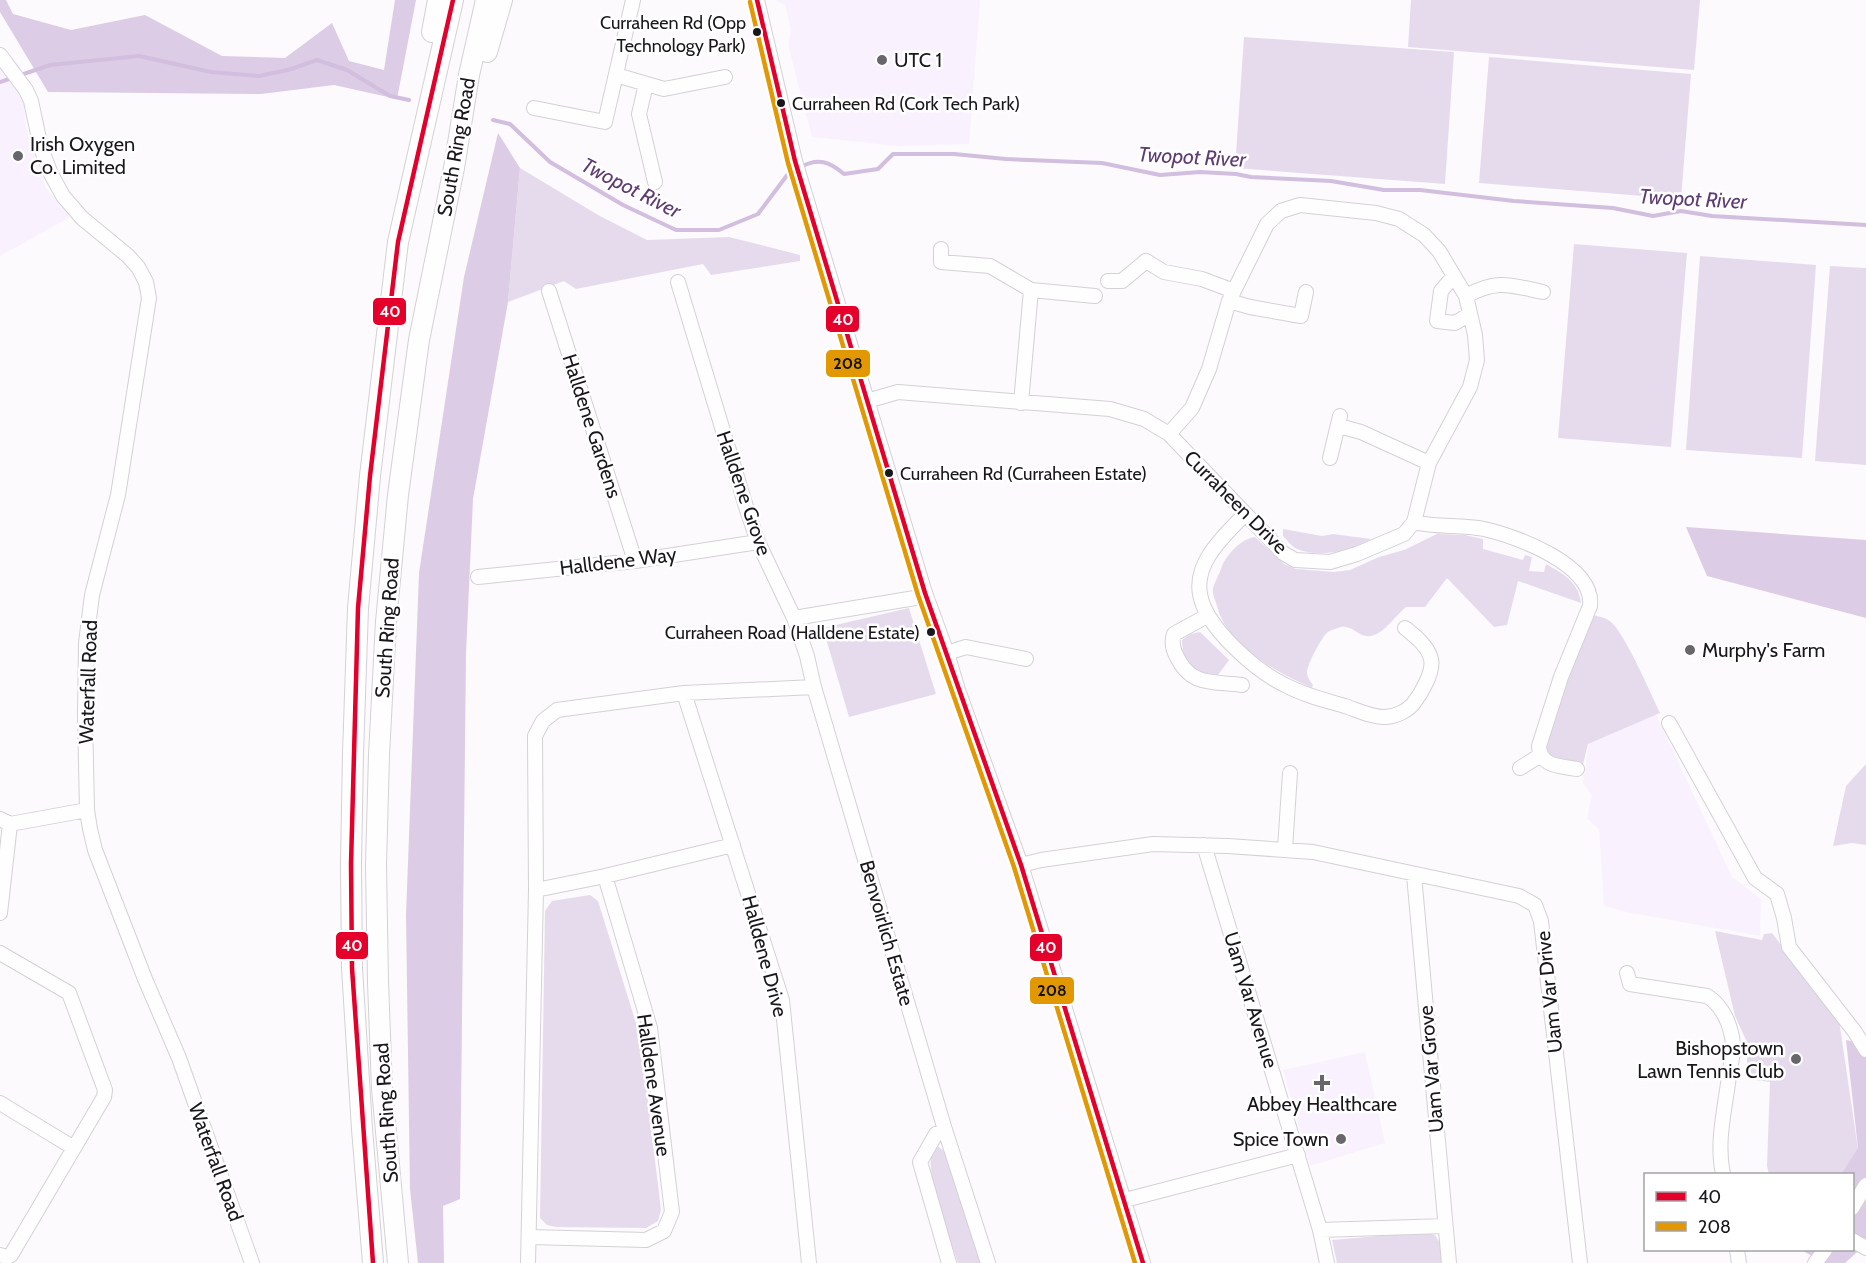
<svg xmlns="http://www.w3.org/2000/svg" width="1866" height="1263" viewBox="0 0 1866 1263" font-family="Cabin,sans-serif">
	<style>
		.built { fill: #f9f2fe }
		.green { fill: #e6dbed }
		.forest { fill: #dccce6 }
		.lines { fill: none; stroke-linecap: round; stroke-linejoin: round }
		.stream { stroke: #d2bede; stroke-width: 4 }
		.minor-casing { stroke: #d4d1d5; stroke-width: 16 }
		.highway-casing { stroke: #d4d1d5; stroke-width: 22 }
		.minor { stroke: #fffeff; stroke-width: 14 }
		.highway { stroke: #fffeff; stroke-width: 20 }
		.bus-1-casing { stroke: #fff; stroke-width: 9 }
		.bus-2-casing { stroke: #fff; stroke-width: 9 }
		.bus-1 { stroke: #e4002b; stroke-width: 4.5 }
		.bus-2 { stroke: #e19803; stroke-width: 4.5 }
		.bus-dot { fill: #1a171c; stroke: #fff; stroke-width: 2 }
		.poi-dot { fill: #69666b; stroke: #fff; stroke-width: 2 }
		.labels { text-anchor: middle; stroke-width: 5; stroke-linejoin: round; paint-order: stroke }
		.bus-label { font-size: 18px; fill: #1a171c; stroke: #fff; text-anchor: end }
		.poi-label { font-size: 20px; fill: #1a171c; stroke: #fff; text-anchor: start }
		.street-label { font-size: 20px; fill: #1a171c; stroke: #fff }
		.water-label { font-size: 21px; font-style: italic; fill: #5f3c73; stroke: #fff }
		.line-badge { stroke: #fff; stroke-width: 2 }
		.badge-label { font-size: 16px; text-anchor: middle; font-weight: bold; fill: #fff }
		.pale-badge-label { font-size: 16px; text-anchor: middle; font-weight: bold; fill: #111 }
	</style>
	<rect width="100%" height="100%" fill="#fcfafd"/>
	<path class="built" d="M776,0H980L969,144L898,146L812,137L788,45L791,30L785,5Z
		M0,68L24,99L25,125L46,188L70,217L0,256Z
		M1656,714L1732,877L1761,899L1760,936L1631,913L1604,906L1599,830L1587,818L1592,795L1583,783L1589,741Z
		M1365,1052L1385,1143L1310,1166L1283,1070Z"/>
	<path class="green" d="M1411,0H1700L1694,70L1408,47Z
		M1244,37L1454,52L1445,184L1235,168Z
		M1489,57L1691,74L1681,199L1479,183Z
		M520,168L598,215L647,240L729,237L800,255V261L711,275L703,264L576,289L564,281L508,302Z
		M1574,244L1687,253L1671,447L1558,438Z
		M1700,256L1816,265L1802,458L1686,450Z
		M1830,266L1866,268V465L1815,461Z
		M1283,529L1322,536L1333,534L1371,539C1351,550 1320,559 1297,549C1292,547 1287,540 1283,536Z
		M1437,534L1465,535L1483,539V549L1523,560L1525,555L1532,557L1529,571L1544,572L1546,564C1562,573 1579,582 1581,603L1518,581L1507,625L1494,627L1447,578L1425,607H1406C1395,616 1385,633 1371,636C1358,638 1354,625 1341,627C1338,628 1331,630 1328,632C1322,636 1307,665 1307,672C1307,677 1310,681 1313,685L1312,688C1276,672 1227,646 1217,606C1215,600 1212,593 1213,588C1215,581 1220,573 1222,566C1228,553 1241,539 1255,537L1284,564L1296,569L1334,572L1350,570L1379,557L1404,550Z
		M909,608L936,694L849,717L823,628Z
		M1594,615C1600,617 1607,618 1611,622C1625,634 1651,694 1660,713L1588,744L1583,764C1575,765 1553,764 1548,756C1538,741 1583,631 1594,615Z
		M1200,632L1229,660L1218,675C1195,679 1182,662 1182,640L1190,634Z
		M1866,764V845L1852,843L1833,846L1846,786Z
		M590,895L598,901L640,1036L661,1210L658,1221L646,1228L556,1227L547,1225L540,1218L545,911L552,901Z
		M1715,931L1762,940L1764,934L1772,933L1839,1020L1858,1149L1841,1174H1769L1767,1166L1770,1082L1748,1079L1746,1040L1735,1016Z
		M936,1145L947,1153L981,1263H958C951,1241 927,1178 931,1158C931,1154 934,1149 936,1145Z
		M1424,1232L1435,1235L1441,1245L1443,1263H1337L1332,1240Z"/>
	<path class="forest" d="M0,0H6L13,14L71,30L145,15L222,56L285,58L332,23L349,61L384,70L395,0H416L397,99L334,85L261,94L48,92L0,12Z
		M498,133L520,168L508,302L473,499L466,653L460,1199L443,1206L444,1263H418L410,1189L406,915L419,573L464,277Z
		M1686,527L1866,540V618L1707,576Z
		M1846,1040L1866,1044V1244L1845,1263H1825L1801,1250H1852V1174H1841L1858,1148Z"/>
	<g class="lines">
		<path class="stream" d="M0,82L50,65L139,56L211,72L259,76L288,70L317,60L347,70L390,96L409,100
			M493,120L510,124L550,162L623,205L676,230H719L758,214L788,174L794,171
			M801,167C818,157 830,162 844,174L878,169L893,154H954L1006,159L1102,163L1160,175L1200,172L1236,174L1251,177L1331,181L1384,190H1420L1514,201L1613,208L1653,216L1681,211L1712,216L1866,225"/>
		<defs>
			<path id="minor" d="M757,0L795,161L925,593L947,653L958,690L1021,865L1143,1263
				M0,55L26,90L31,101L41,148L51,174L63,196L82,218L128,256L138,267L146,282L149,298L118,495L92,595L86,643L85,715L87,810L90,829L95,850L145,979L179,1058L252,1263
				M616,75L664,89L725,77
				M646,84L639,114L655,182
				M534,108L605,122L633,0
				M941,249V262L990,266L1031,290L1021,403
				M1453,277L1441,291L1437,321L1455,323L1470,314
				M1108,281H1122L1146,261L1164,272L1202,279L1234,291
				M678,282L747,510L758,542L794,618L807,656L814,687L945,1130L988,1263
				M1031,290L1095,296
				M549,291L635,561
				M1466,296C1498,279 1509,285 1543,292
				M1229,301L1250,307L1301,316L1306,292
				M867,401L898,392L1110,409L1144,419L1169,434L1283,553L1295,560L1330,562L1357,554L1404,534L1414,522L1429,463L1470,387L1477,360L1475,335L1466,296L1439,251L1424,235L1399,219L1376,213L1300,205L1281,211L1267,224L1229,301L1209,369L1192,408L1169,434
				M1339,426L1361,432L1429,463
				M1330,458L1340,416
				M1245,514C1225,535 1194,562 1200,594C1205,627 1256,671 1285,685C1304,695 1324,700 1345,706C1357,710 1371,717 1384,717C1394,717 1406,712 1413,704C1421,694 1434,672 1431,659C1428,646 1415,636 1405,628
				M1414,522C1437,528 1461,524 1484,529C1516,536 1595,565 1590,606L1561,677L1539,746C1540,767 1561,766 1577,769
				M478,577L635,561L758,542
				M1207,616L1174,634C1171,643 1173,650 1177,657C1191,687 1214,681 1242,685
				M794,618L915,598L925,593
				M947,653L966,647L1026,659
				M684,693L782,1000L809,1263
				M1669,723L1755,878L1777,894L1784,918L1789,947L1855,1032L1866,1050
				M1520,768L1541,755
				M0,819L10,824L87,810
				M1204,845L1320,1230L1327,1263
				M1285,849L1290,773
				M1021,865L1041,860L1153,844L1228,846L1313,852L1519,896L1535,905L1541,921L1580,1263
				M1414,875L1449,1263
				M605,876L733,845
				M0,913L10,824
				M0,953L69,993L105,1090L104,1097L74,1148L0,1103
				M1627,973L1630,984L1707,996C1723,1006 1731,1025 1733,1044C1734,1054 1730,1066 1729,1076C1725,1109 1716,1142 1723,1174
				M945,1130L936,1134L920,1162L949,1263
				M1125,1200L1298,1155
				M1852,1208L1866,1185
				M1320,1230L1445,1226
				M529,1237L646,1240L664,1231L672,1212L650,1028L605,876L536,890
				M1852,1240L1866,1248
				M1737,1250L1739,1263
				M0,1255L7,1257L11,1255L74,1148
				M528,1263L536,890L535,736L543,721L557,710L684,693L814,687
				M1815,1263L1825,1250"/>
			<path id="highway" d="M432,32L438,0
				M487,52L502,0
				M373,1263L362,1129L352,968L351,864L353,754L358,608L370,476L398,242L453,0
				M398,1263L382,1088L378,982L376,865L379,755L386,622L398,495L419,340L454,168L469,75L486,0"/>
		</defs>
		<use href="#minor" class="minor-casing"/>
		<use href="#highway" class="highway-casing"/>
		<use href="#minor" class="minor"/>
		<use href="#highway" class="highway"/>
		<defs>
			<path id="bus-1" d="M757,0L795,161L925,593L1021,865L1143,1263
				M373,1263L352,968L351,864L358,608L370,476L398,242L453,0"/>
			<path id="bus-2" d="M750,2L788,163L918,595L1014,867L1135,1263"/>
		</defs>
		<use href="#bus-1" class="bus-1-casing"/>
		<use href="#bus-2" class="bus-2-casing"/>
		<use href="#bus-1" class="bus-1"/>
		<use href="#bus-2" class="bus-2"/>
	</g>
	<g class="bus-dot">
		<circle cx="757" cy="32" r="5"/>
		<circle cx="781" cy="103" r="5"/>
		<circle cx="889" cy="473" r="5"/>
		<circle cx="931" cy="632" r="5"/>
	</g>
	<g class="poi-dot">
		<circle cx="882" cy="60" r="6"/>
		<circle cx="18" cy="156" r="6"/>
		<circle cx="1690" cy="650" r="6"/>
		<circle cx="1796" cy="1059" r="6"/>
		<path d="M1319 1074h6v6h6v6h-6v6h-6v-6h-6v-6h6z"/>
		<circle cx="1341" cy="1139" r="6"/>
	</g>
	<g class="labels">
		<g class="bus-label">
			<text x="746" y="29">Curraheen Rd (Opp<tspan x="746" dy="23">Technology Park)</tspan></text>
			<text x="792" y="110" text-anchor="start">Curraheen Rd (Cork Tech Park)</text>
			<text x="900" y="480" text-anchor="start">Curraheen Rd (Curraheen Estate)</text>
			<text x="920" y="639">Curraheen Road (Halldene Estate)</text>
		</g>
		<g class="poi-label">
			<text x="894" y="67">UTC 1</text>
			<text x="30" y="151">Irish Oxygen<tspan x="30" dy="23">Co. Limited</tspan></text>
			<text x="1702" y="657">Murphy's Farm</text>
			<text x="1784" y="1055" text-anchor="end">Bishopstown<tspan x="1784" dy="23">Lawn Tennis Club</tspan></text>
			<text x="1322" y="1111" text-anchor="middle">Abbey Healthcare</text>
			<text x="1329" y="1146" text-anchor="end">Spice Town</text>
		</g>
		<g class="street-label">
			<text transform="translate(456 147) rotate(-80)" y="7">South Ring Road</text>
			<text transform="translate(592 426) rotate(72)" y="7">Halldene Gardens</text>
			<text transform="translate(744 493) rotate(71)" y="7">Halldene Grove</text>
			<text transform="translate(1236 502) rotate(45)" y="7">Curraheen Drive</text>
			<text transform="translate(618 561) rotate(-7)" y="7">Halldene Way</text>
			<text transform="translate(387 628) rotate(-86)" y="7">South Ring Road</text>
			<text transform="translate(88 682) rotate(-88)" y="7">Waterfall Road</text>
			<text transform="translate(887 933) rotate(74)" y="7">Benvoirlich Estate</text>
			<text transform="translate(765 956) rotate(75)" y="7">Halldene Drive</text>
			<text transform="translate(1549 992) rotate(-96)" y="7">Uam Var Drive</text>
			<text transform="translate(1251 1000) rotate(73)" y="7">Uam Var Avenue</text>
			<text transform="translate(1431 1069) rotate(-95)" y="7">Uam Var Grove</text>
			<text transform="translate(654 1085) rotate(82)" y="7">Halldene Avenue</text>
			<text transform="translate(386 1113) rotate(-94)" y="7">South Ring Road</text>
			<text transform="translate(216 1162) rotate(70)" y="7">Waterfall Road</text>
		</g>
		<g class="water-label">
			<text transform="translate(1192 157) rotate(3)" y="7">Twopot River</text>
			<text transform="translate(631 188) rotate(27)" y="7">Twopot River</text>
			<text transform="translate(1693 199) rotate(3)" y="7">Twopot River</text>
		</g>
	</g>
	<g class="line-badge">
		<rect x="372" y="297" width="35" height="29" rx="6" fill="#e4002b"/>
		<rect x="825" y="305" width="35" height="28" rx="6" fill="#e4002b"/>
		<rect x="825" y="349" width="46" height="29" rx="6" fill="#e19803"/>
		<rect x="335" y="931" width="34" height="29" rx="6" fill="#e4002b"/>
		<rect x="1029" y="933" width="34" height="29" rx="6" fill="#e4002b"/>
		<rect x="1029" y="976" width="46" height="29" rx="6" fill="#e19803"/>
	</g>
	<g class="badge-label">
		<text x="390" y="317">40</text>
		<text x="843" y="325">40</text>
		<text x="352" y="951">40</text>
		<text x="1046" y="953">40</text>
	</g>
	<g class="pale-badge-label">
		<text x="848" y="369">208</text>
		<text x="1052" y="996">208</text>
	</g>
	<rect x="1644" y="1173" width="210" height="78" fill="#ffffff" stroke="#a3a2a4" stroke-width="1.5"/>
	<rect x="1656" y="1192" width="30" height="9" fill="#e4002b" stroke="#a3a2a4" stroke-width="1.5"/>
	<text x="1698" y="1203" font-size="18" fill="#1a171c">40</text>
	<rect x="1656" y="1222" width="30" height="9" fill="#e19803" stroke="#a3a2a4" stroke-width="1.5"/>
	<text x="1698" y="1233" font-size="18" fill="#1a171c">208</text>
</svg>
